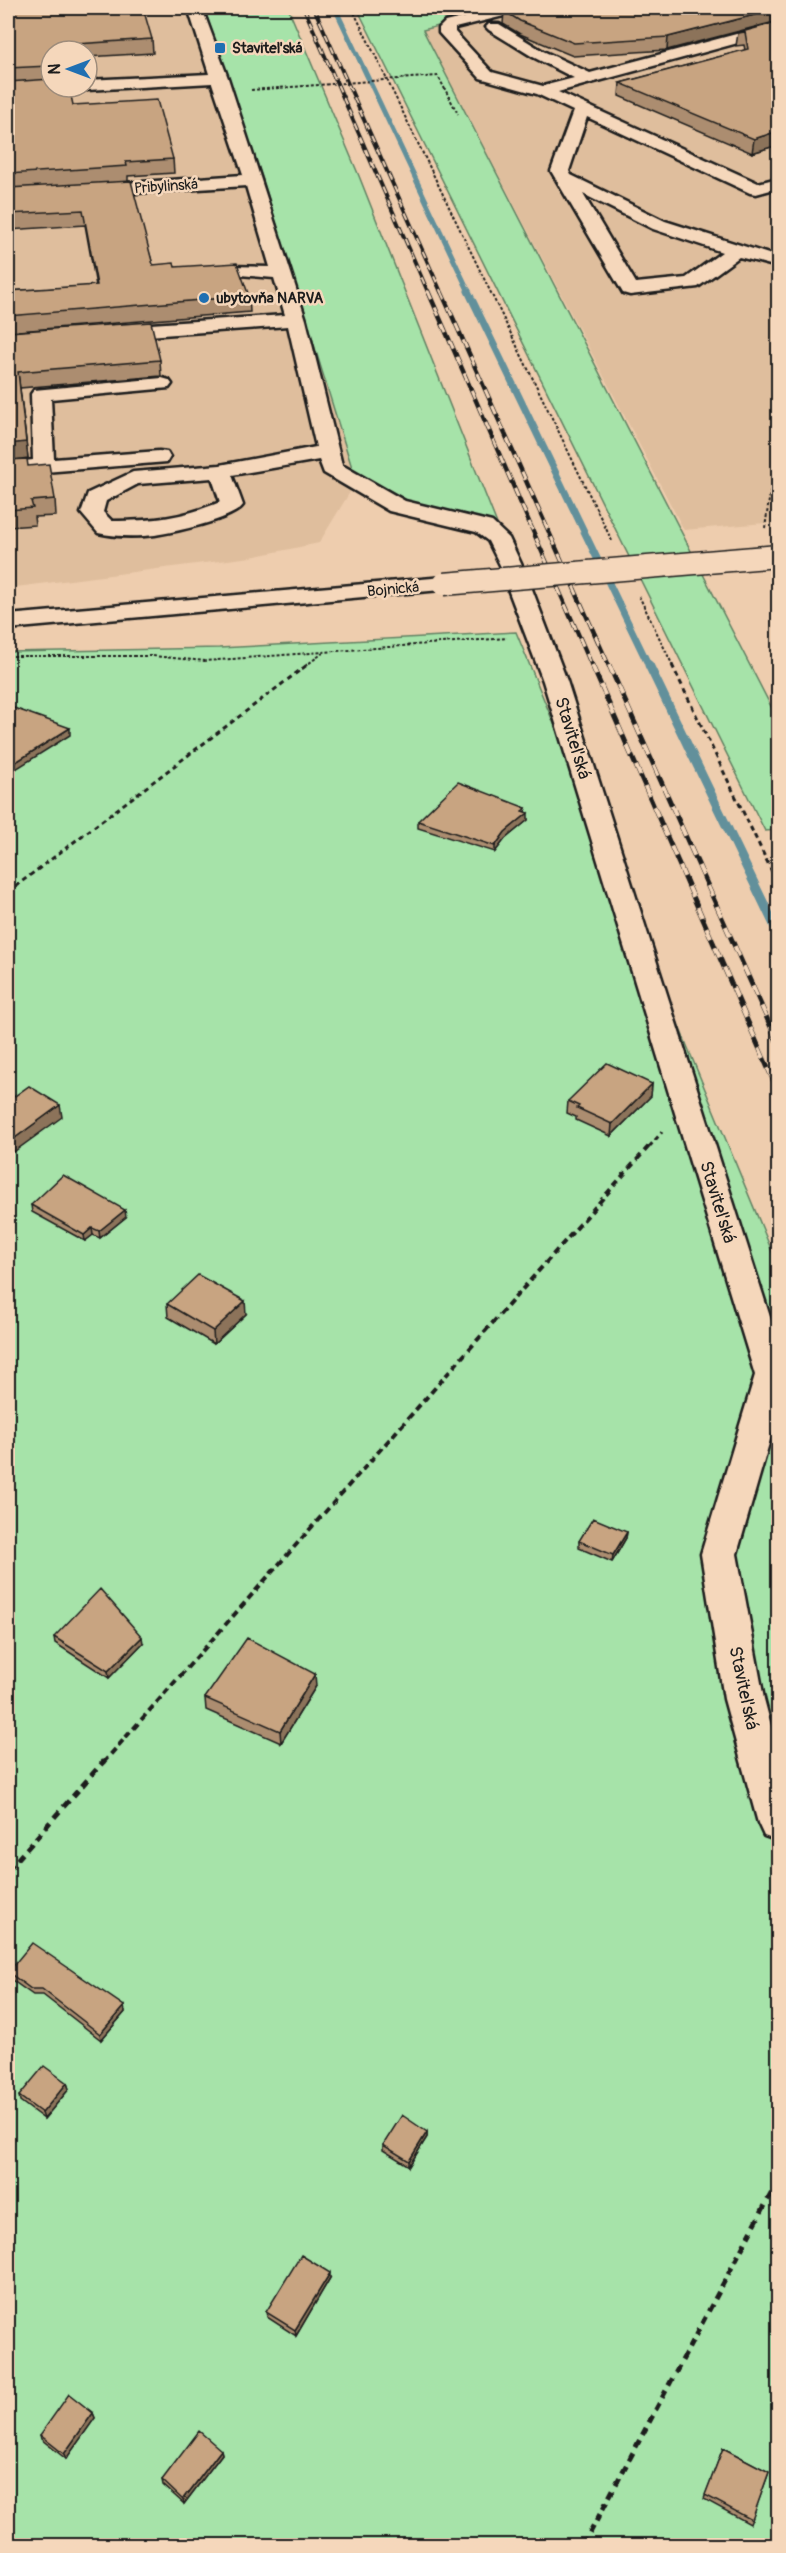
<svg xmlns="http://www.w3.org/2000/svg" width="786" height="2553" viewBox="0 0 786 2553" font-family="Pangolin,sans-serif">
	<style>
		.built { fill: #dfbe9d; fill-rule: evenodd }
		.green { fill: #a6e3a9; stroke: #618062; stroke-width: 1.5 }
		.lines { fill: none; stroke-linecap: round; stroke-linejoin: round }
		.stream-far2 { stroke: #62909b; stroke-width: 5 }
		.stream-far1 { stroke: #62909b; stroke-width: 7 }
		.stream { stroke: #62909b; stroke-width: 9 }
		.minor-casing { stroke: #1c1c1c; stroke-width: 5 }
		.path-far3 { stroke: #1c1c1c; stroke-width: 2; stroke-dasharray: 3 2; stroke-linecap: butt }
		.path-far2 { stroke: #1c1c1c; stroke-width: 3; stroke-dasharray: 5 4; stroke-linecap: butt }
		.path-far1 { stroke: #1c1c1c; stroke-width: 4; stroke-dasharray: 7 4.5; stroke-linecap: butt }
		.path { stroke: #1c1c1c; stroke-width: 5; stroke-dasharray: 8 6; stroke-linecap: butt }
		.minor { fill: #f5d7bb; fill-rule: evenodd }
		.rail-far2-casing { stroke: #1c1c1c; stroke-width: 4 }
		.rail-far1-casing { stroke: #1c1c1c; stroke-width: 4.5 }
		.rail-casing { stroke: #1c1c1c; stroke-width: 5 }
		.rail-far2 { stroke: #f5d7bb; stroke-width: 2; stroke-dasharray: 7; stroke-linecap: butt }
		.rail-far1 { stroke: #f5d7bb; stroke-width: 3; stroke-dasharray: 9; stroke-linecap: butt }
		.rail { stroke: #f5d7bb; stroke-width: 4; stroke-dasharray: 11; stroke-linecap: butt }
		.minor-bridge-casing { stroke: #1c1c1c; stroke-width: 25; stroke-linecap: butt }
		.minor-bridge { stroke: #f5d7bb; stroke-width: 22 }
		.wall { fill: #ac8d6f; stroke: #1c1c1c; stroke-width: 1.5 }
		.shaded-wall { fill: #8c735a; stroke: #1c1c1c; stroke-width: 1.5 }
		.building { fill: #c8a481; stroke: #1c1c1c; stroke-width: 1.5 }
		.poi-dot { fill: #1f6fb2; stroke: #f5d7bb; stroke-width: 2 }
		.labels { text-anchor: middle; stroke-width: 5; stroke-linejoin: round; paint-order: stroke }
		.far-poi-label { font-size: 15px; font-weight: bold; fill: #1c1c1c; stroke: #f5d7bb; text-anchor: start }
		.far-street-label { font-size: 15px; fill: #1c1c1c; stroke: #f5d7bb }
		.street-label { font-size: 18px; fill: #1c1c1c; stroke: #f5d7bb }
	</style>
	<rect width="100%" height="100%" fill="#eecdae"/>
	<filter id="ink" filterUnits="userSpaceOnUse"><feTurbulence type="fractalNoise" baseFrequency=".0167" numOctaves="2"/><feDisplacementMap in="SourceGraphic" scale="12" xChannelSelector="R" yChannelSelector="G"/><feConvolveMatrix kernelMatrix="1 2 1 2 8 2 1 2 1" color-interpolation-filters="sRGB"/></filter>
	<g filter="url(#ink)">
		<path class="built" d="M8,8H204L263,180L353,471L350,492L319,543L251,557L8,588ZM51,51H87V87H51Z
			M508,8H778V522L684,530L423,30Z"/>
		<path class="green" d="M204,8H288L359,176L497,524L414,504L353,471L263,180Z
			M357,8H508L423,30L778,720V830L765,831Z
			M516,632L778,1266V2545H8V652L219,648Z"/>
		<g class="lines">
			<path class="stream-far2" d="M335,8L469,292"/>
			<path class="stream-far1" d="M468,291L649,666"/>
			<path class="stream" d="M649,665L778,933"/>
			<defs>
				<path id="minor" d="M188,8H202L228,78L291,273L306,320L342,465L405,501L492,522L509,538L523,568L520,573L512,575L504,573L488,541L476,532L389,511L324,473L319,460L232,475L243,505C233,520 173,532 155,535C138,537 115,537 98,533L81,513L88,493L133,472L220,465L316,447L288,326L106,339L99,337L96,333L99,329L106,327L285,315L274,278L228,274L226,270L228,266L270,267L246,186L8,201V191L243,175L212,83L87,90L80,87H87V80L209,74ZM212,478L220,502C182,518 153,521 112,521L103,512L106,501L138,484Z
					M503,8H526L524,11L455,28V32L492,72L543,86L574,78L533,57L489,30L486,27L489,24H499L543,51L590,73L778,23V32L558,92L758,183L778,178V188L756,194L750,193L587,117L569,171L571,175L665,221L778,257V267L739,257L698,287L630,295L623,293L551,171L573,111L537,94L480,78L439,33V28L445,22ZM583,194L653,229L722,252L686,278L636,283Z
					M162,378L169,380L172,384L169,388L51,399L54,459L159,451L167,452L170,457L167,462L8,475V463L33,460L31,394L34,390Z
					M444,577L452,579L456,584L452,589L8,629V615Z
					M520,582L528,584L532,589L567,681L778,1342V1412L737,1554L764,1699L778,1752V1841L764,1836L758,1823L724,1699L701,1554L755,1375L543,681L508,589L512,584Z"/>
			</defs>
			<use href="#minor" class="minor-casing"/>
			<path class="path-far3" d="M352,8L612,541
				M251,90L438,76L458,114
				M765,528L770,493L778,481
				M639,596L673,666
				M8,656H152L205,661L507,638
				M305,666L323,653"/>
			<path class="path-far2" d="M672,665L778,884
				M8,892L307,665
				M649,1147L662,1132"/>
			<path class="path-far1" d="M103,1763L650,1145"/>
			<path class="path" d="M8,1870L104,1761
				M583,2546L778,2181"/>
			<use href="#minor" class="minor"/>
			<defs>
				<path id="rail-far2" d="M304,8L428,292
					M314,8L441,292"/>
				<path id="rail-far1" d="M428,291L592,666
					M441,291L609,666"/>
				<path id="rail" d="M592,665L778,1091
					M609,665L778,1043"/>
			</defs>
			<use href="#rail-far2" class="rail-far2-casing"/>
			<use href="#rail-far1" class="rail-far1-casing"/>
			<use href="#rail" class="rail-casing"/>
			<use href="#rail-far2" class="rail-far2"/>
			<use href="#rail-far1" class="rail-far1"/>
			<use href="#rail" class="rail"/>
			<defs>
				<path id="minor-bridge" d="M444,584L778,556"/>
			</defs>
			<use href="#minor-bridge" class="minor-bridge-casing"/>
			<use href="#minor-bridge" class="minor-bridge"/>
		</g>
		<path class="wall" d="M8,8L152,39L153,53L87,57V51H51V87L73,105L173,159L174,173L128,176V181L153,265L175,267L249,296L250,312L18,331L160,360L161,376L20,388L28,458L21,459L28,466L55,499L56,516L34,517L35,525L8,527V291L96,286L85,225L8,230Z
			M515,8H778V21L667,50L573,56L520,34L503,24L504,11L515,10Z
			M778,22V145L752,153L619,96L620,83L745,50L744,45L736,46L738,33Z
			M526,808L525,812L528,820L505,839L495,852L418,828V821Z
			M652,1084L651,1096L611,1136L576,1120V1117L567,1113L568,1101Z
			M31,1205L126,1217L100,1238L93,1235L85,1241L32,1212Z
			M167,1304L246,1314L214,1344L168,1317Z
			M627,1532L626,1538L612,1562L579,1548V1541Z
			M54,1637L143,1643L109,1678L55,1643Z
			M316,1686L281,1743L206,1710L205,1698Z
			M8,1972L125,2012L101,2040L43,1995H33L9,1978Z
			M67,2083L69,2089L44,2119L20,2101L19,2096Z
			M427,2132V2137L409,2166L383,2150V2145Z
			M330,2278L296,2336L267,2317L266,2312Z
			M93,2413L95,2418L66,2459L41,2439L40,2435Z
			M723,2448L769,2472L750,2524L704,2499Z
			M221,2450L222,2454L184,2504L163,2485L162,2480Z"/>
		<path class="shaded-wall" d="M778,9V21L667,50L668,37Z
			M778,131V145L752,153L754,139Z
			M18,372L28,458L8,461V444Z
			M70,728V735L8,774V767Z
			M528,813V820L505,839L495,852V846L505,832Z
			M652,1084L651,1096L611,1136L612,1124Z
			M60,1105L62,1117L8,1156V1143Z
			M125,1210L126,1217L100,1238L99,1231Z
			M92,1228L93,1235L85,1241L84,1235Z
			M245,1301L246,1314L214,1344L213,1331Z
			M627,1532L626,1538L612,1562L613,1555Z
			M142,1637L143,1643L109,1678L108,1671Z
			M315,1674L316,1686L281,1743L280,1731Z
			M124,2006L125,2012L101,2040L100,2034Z
			M67,2083L69,2089L44,2119L42,2113Z
			M427,2132V2137L409,2166V2161Z
			M330,2273V2278L296,2336L295,2330Z
			M93,2413L95,2418L66,2459L64,2454Z
			M221,2450L222,2454L184,2504L183,2500Z"/>
		<path class="building" d="M8,8H143L152,39L61,45L62,51H51V69L49,66L8,68Z
			M526,8H778V9L668,37L574,43L520,21L504,11L531,9Z
			M778,22V131L754,139L620,83L748,49L745,32L738,33Z
			M51,79V87H69L73,105L157,100L173,159L126,162L127,166L8,174V82Z
			M131,181L153,265L174,263L175,267L237,263L249,296L8,316V291L97,285L83,210L8,214V188Z
			M151,322L160,360L18,372L26,442L8,444V332Z
			M27,459L28,466L49,464L55,499L31,501L33,508L8,510V460Z
			M11,707L70,728L8,767V710Z
			M458,782L526,808L522,811L528,813L505,832L495,846L418,821Z
			M607,1063L652,1084L612,1124L577,1108L579,1106L568,1101Z
			M29,1086L60,1105L8,1143V1101Z
			M63,1175L125,1210L99,1231L92,1228L84,1235L31,1205Z
			M198,1275L245,1301L213,1331L167,1304Z
			M593,1518L627,1532L613,1555L579,1541Z
			M100,1589L142,1637L108,1671L54,1637Z
			M247,1638L315,1674L280,1731L205,1698Z
			M32,1943L124,2006L100,2034L42,1989H31L8,1972Z
			M44,2066L67,2083L42,2113L19,2096Z
			M402,2115L427,2132L409,2161L383,2145Z
			M301,2255L330,2273L295,2330L266,2312Z
			M69,2394L93,2413L64,2454L40,2435Z
			M199,2431L221,2450L183,2500L162,2480Z
			M723,2448L769,2472L752,2520L705,2495Z"/>
	</g>
	<g class="poi-dot">
		<rect x="214" y="42" width="12" height="12" rx="3"/>
		<circle cx="204" cy="298" r="6"/>
	</g>
	<g class="labels">
		<g class="far-poi-label">
			<text x="232" y="53">Staviteľská</text>
			<text x="216" y="303">ubytovňa NARVA</text>
		</g>
		<g class="far-street-label">
			<text transform="translate(166 186) rotate(-4)" y="5">Pribylinská</text>
			<text transform="translate(393 589) rotate(-5)" y="5">Bojnická</text>
		</g>
		<g class="street-label">
			<text transform="translate(573 738) rotate(73)" y="6">Staviteľská</text>
			<text transform="translate(718 1202) rotate(73)" y="6">Staviteľská</text>
			<text transform="translate(744 1688) rotate(78)" y="6">Staviteľská</text>
		</g>
	</g>
	<rect width="786" height="2553" fill="none" stroke="#f5d7bb" stroke-width="30"/>
	<rect x="15" y="15" width="756" height="2523" fill="none" stroke="#1c1c1c" stroke-width="2" filter="url(#ink)"/>
	<g transform="translate(69 69) rotate(270)"><circle r="28" fill="#f5d7bb" stroke="#9e8c7b" stroke-width="1.5"/>
	<path d="M0-4.5L10 22L0 15L-10 22Z" fill="#1f6fb2"/>
	<text y="-9" font-size="16" font-weight="bold" text-anchor="middle" fill="#1c1c1c">N</text>
	</g>
</svg>
